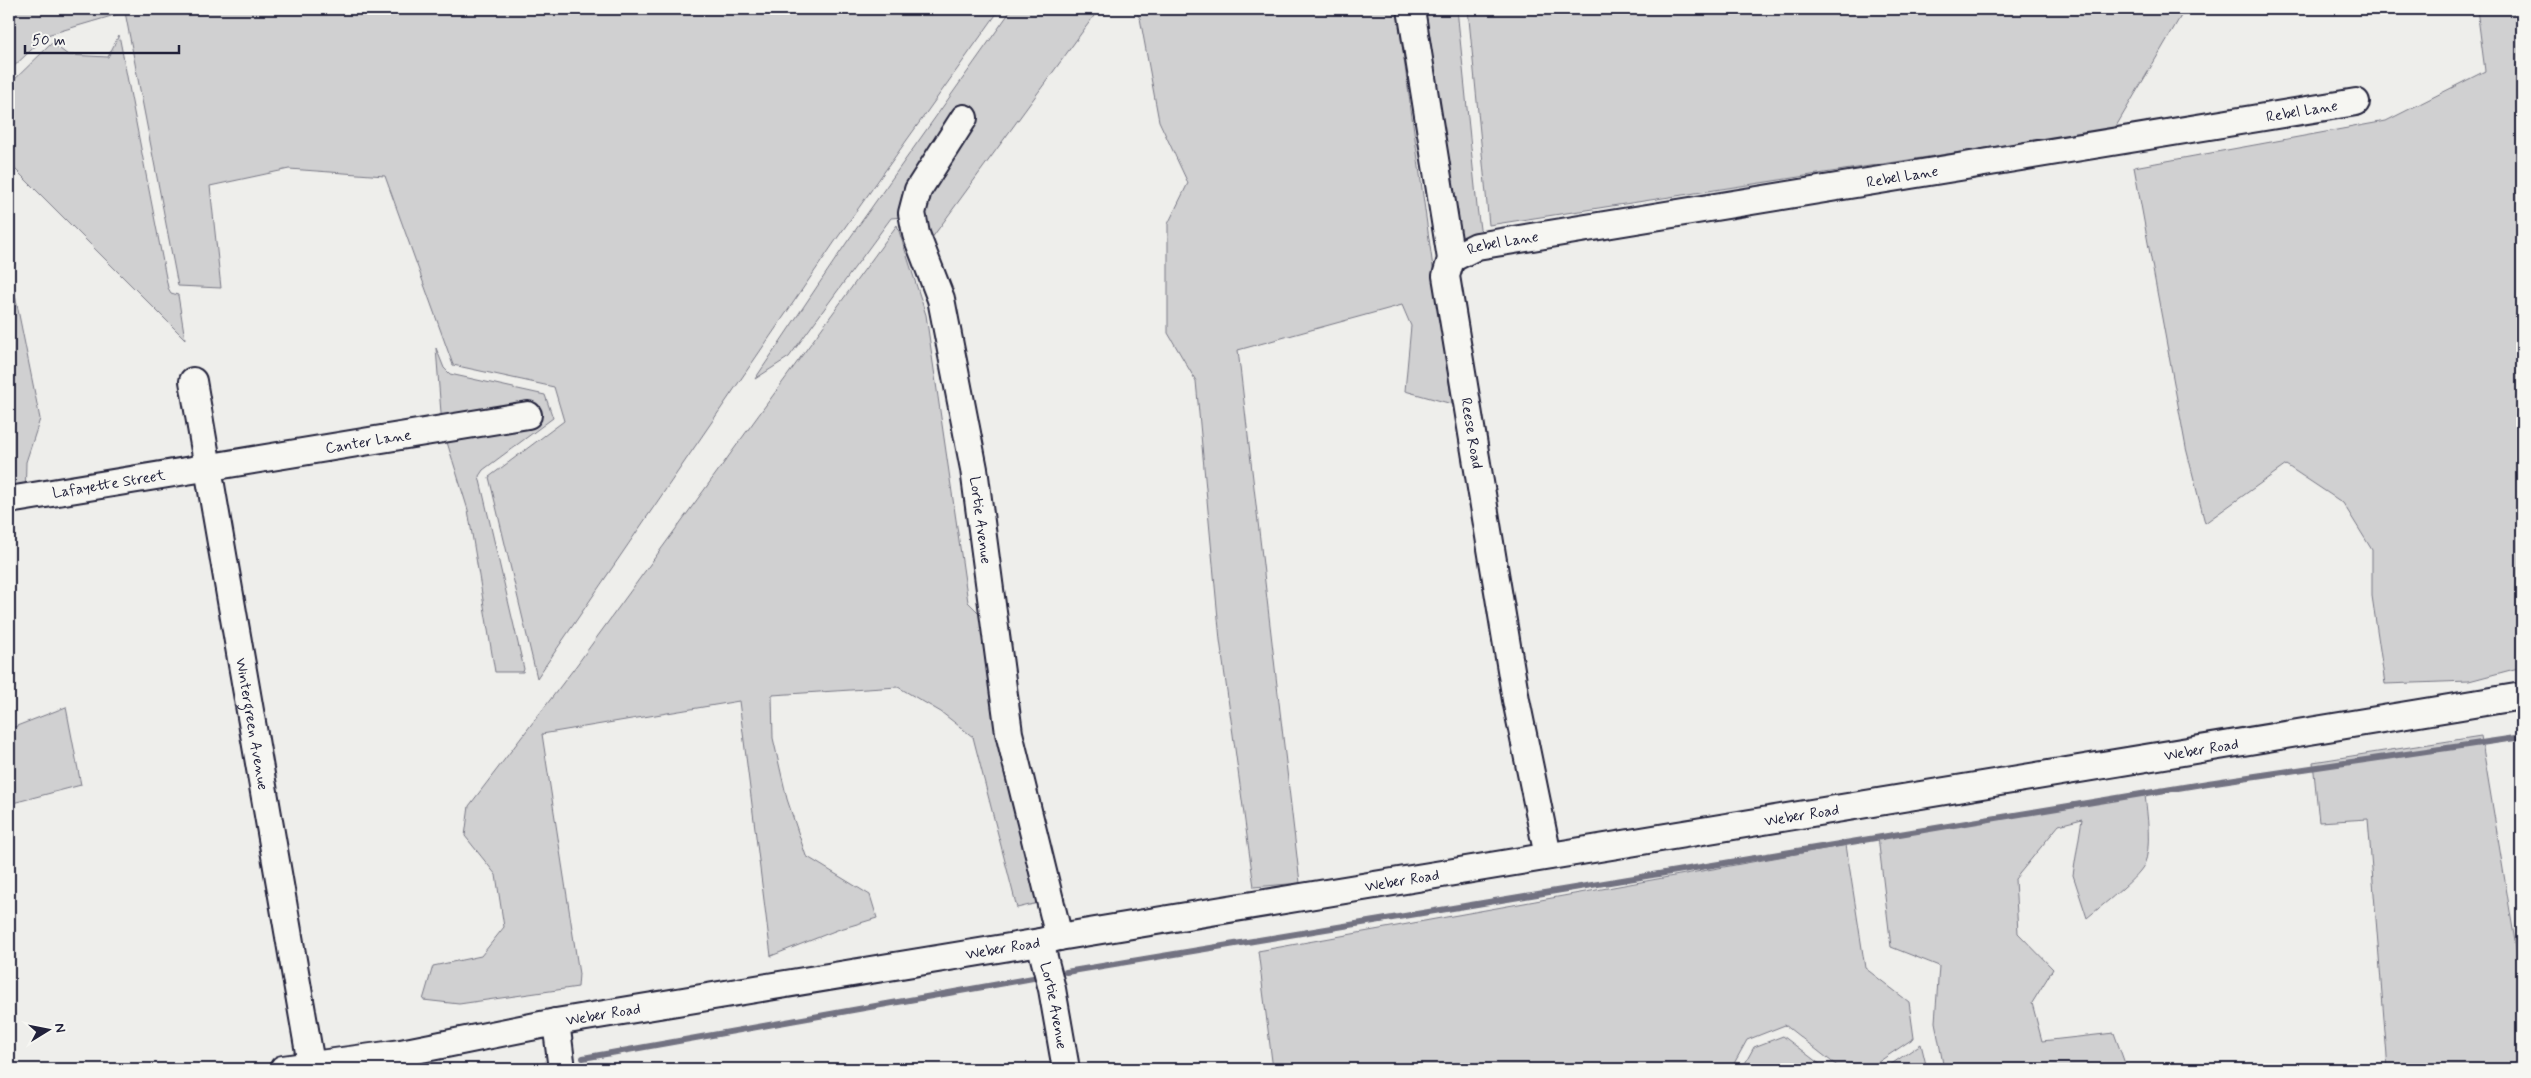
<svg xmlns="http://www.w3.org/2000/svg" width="2531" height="1078" viewBox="0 0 2531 1078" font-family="Mynerve,sans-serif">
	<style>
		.green { fill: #d0d0d1; stroke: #797986 }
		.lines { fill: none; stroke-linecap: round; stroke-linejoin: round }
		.stream { stroke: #727281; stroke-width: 6 }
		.minor-casing { stroke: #22223b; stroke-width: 30 }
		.minor { stroke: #f6f6f2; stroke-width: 26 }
		.labels { text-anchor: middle; stroke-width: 4; stroke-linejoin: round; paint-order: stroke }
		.street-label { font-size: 15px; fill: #22223b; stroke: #f6f6f2 }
	</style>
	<rect width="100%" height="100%" fill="#eeeeeb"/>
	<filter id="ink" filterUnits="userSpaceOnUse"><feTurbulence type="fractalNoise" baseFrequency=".02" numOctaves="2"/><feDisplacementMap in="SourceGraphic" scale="10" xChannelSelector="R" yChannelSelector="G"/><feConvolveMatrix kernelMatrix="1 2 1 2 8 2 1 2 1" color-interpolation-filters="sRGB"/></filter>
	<g filter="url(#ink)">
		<path class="green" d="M9,9H1000L838,237L537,678L489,477L564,421L554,387L453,365L385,176L289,169L210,186L221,288L178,286L125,12L47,35L9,71Z
			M1012,9H1099L918,257L903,217L891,218L789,357L755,379L847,242Z
			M1133,9H1397L1452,404L1405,391L1411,326L1402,305L1238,350L1300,883L1254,887L1220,640L1196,381L1168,333V224L1188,183L1159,121L1140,18Z
			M1407,9H1457L1477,207L1480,229L1484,233L1479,254L1444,276Z
			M1468,9H2185L2115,128L1489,225Z
			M2477,9H2522V667L2469,681L2385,684L2372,596V550L2343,503L2286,465L2205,523L2186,448L2134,167L2386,121L2485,71Z
			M119,35L168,288L171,293L178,295L185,339L9,163V85L52,43L68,55L108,57Z
			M897,225L926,315L968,602L984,618L1038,903L1017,908L973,737L941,712L898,687L772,695L773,738L787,799L806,856L870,895L877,918L837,930L771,956L739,701L542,734L579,974L578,987L459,1004L423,1000L433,966L481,956L504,927L496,875L465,836L469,806L576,666Z
			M9,265L40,419L26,462L25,501L9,504Z
			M436,348L444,368L450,374L545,395L553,418L483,470L479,476L524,669L523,672H495L468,510L442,426Z
			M66,707L81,785L9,804V729Z
			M2481,736L2522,984V1069H2388L2368,819L2319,822L2313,762Z
			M2145,795C2147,813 2152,848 2144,865C2136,880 2101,906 2087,918L2073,875L2082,819L2059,825L2015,879L2018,933L2053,969L2032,1003L2042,1041L2114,1033L2127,1069H1944L1935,1022L1939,966L1891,947L1878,837Z
			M1846,845L1865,968L1909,1002L1914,1038L1868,1069H1841L1785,1025L1747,1040L1731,1069H1273L1258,951Z
			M1783,1036L1826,1069H1742L1754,1047Z
			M1921,1044L1927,1069H1884Z"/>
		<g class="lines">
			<path class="stream" d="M1066,972L2208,783L2522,737
				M583,1058L1033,978
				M524,1069L547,1065"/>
			<defs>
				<g id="minor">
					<path id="s1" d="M1411,9L1451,259L1446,276L1516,700L1548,856"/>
					<path id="s2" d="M964,118L918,190L912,213L916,234L941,299L974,469L1009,733L1059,937"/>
					<path id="s3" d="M1451,259L1477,246L2356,102"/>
					<path id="s4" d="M193,381L311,1064"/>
					<path id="s5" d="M9,500L528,415"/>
					<path id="s6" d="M1040,942L1052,989L1066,1069"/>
					<path d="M556,1022L562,1069"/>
					<path id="s7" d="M283,1069L401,1053L556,1022L1040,942L1059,937C1547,856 2035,778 2522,696"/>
				</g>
			</defs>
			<use href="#minor" class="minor-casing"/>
			<use href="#minor" class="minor"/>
		</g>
	</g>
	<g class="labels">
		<g class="street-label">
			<text dy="5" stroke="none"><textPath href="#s3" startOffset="865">Rebel Lane</textPath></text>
			<text dy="5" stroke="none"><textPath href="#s3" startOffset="460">Rebel Lane</textPath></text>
			<text dy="5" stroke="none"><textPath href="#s3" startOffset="55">Rebel Lane</textPath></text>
			<text dy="5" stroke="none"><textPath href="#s1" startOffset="430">Reese Road</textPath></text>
			<text dy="5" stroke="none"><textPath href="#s5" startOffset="364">Canter Lane</textPath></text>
			<text dy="5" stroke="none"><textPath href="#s5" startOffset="101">Lafayette Street</textPath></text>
			<text dy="5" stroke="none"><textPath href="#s2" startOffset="425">Lortie Avenue</textPath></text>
			<text dy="5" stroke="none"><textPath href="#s4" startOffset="348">Wintergreen Avenue</textPath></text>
			<text dy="5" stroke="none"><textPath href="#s7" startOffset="1945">Weber Road</textPath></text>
			<text dy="5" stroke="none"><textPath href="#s7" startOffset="1540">Weber Road</textPath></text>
			<text dy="5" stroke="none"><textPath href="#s7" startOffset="1135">Weber Road</textPath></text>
			<text dy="5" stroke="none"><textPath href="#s7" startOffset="730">Weber Road</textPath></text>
			<text dy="5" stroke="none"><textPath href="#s6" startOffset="65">Lortie Avenue</textPath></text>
			<text dy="5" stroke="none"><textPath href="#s7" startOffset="325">Weber Road</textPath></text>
		</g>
	</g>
	<rect width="2531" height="1078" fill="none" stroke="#f6f6f2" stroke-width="30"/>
	<rect x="15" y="15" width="2501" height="1048" fill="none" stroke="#22223b" stroke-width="2" filter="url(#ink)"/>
	<g transform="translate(48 1030) rotate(80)" stroke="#f6f6f2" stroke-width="4" paint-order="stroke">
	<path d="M0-4L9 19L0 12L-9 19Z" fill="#22223b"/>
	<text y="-8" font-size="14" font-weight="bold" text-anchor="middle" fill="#22223b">N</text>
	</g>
	<path d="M25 45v8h154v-8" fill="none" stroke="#22223b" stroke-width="2.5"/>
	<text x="32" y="45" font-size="15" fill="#22223b" stroke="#f6f6f2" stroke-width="4" paint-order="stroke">50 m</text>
</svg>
